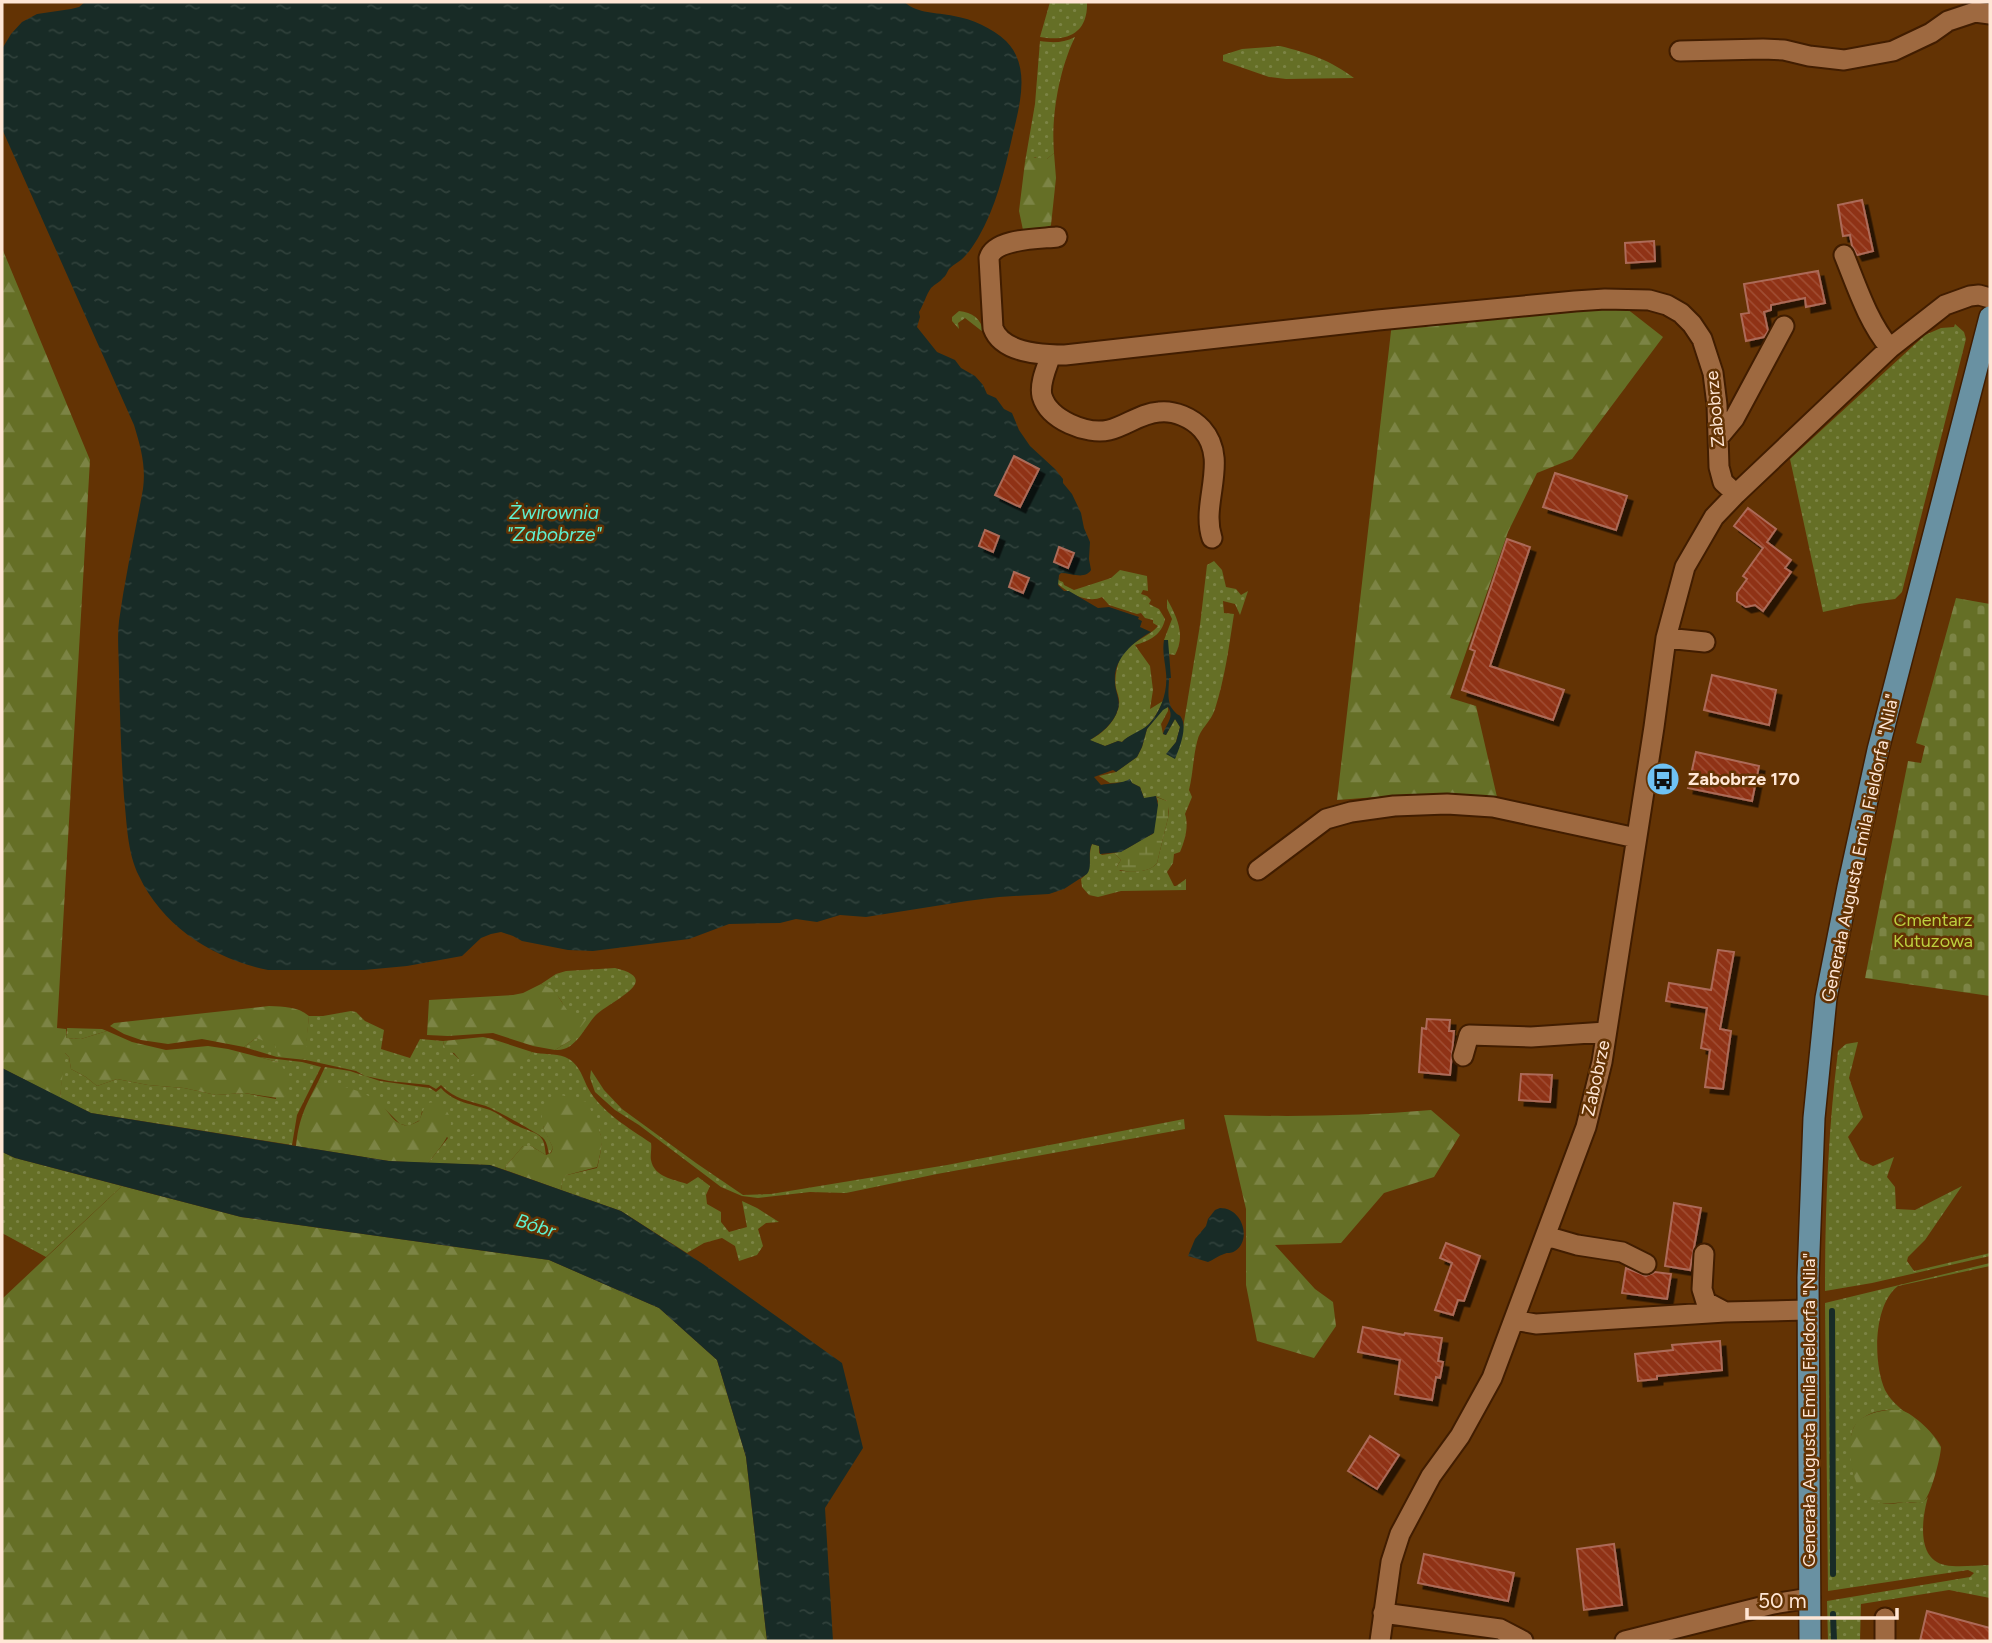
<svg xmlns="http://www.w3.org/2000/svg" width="1992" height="1643" viewBox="0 0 1992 1643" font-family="Figtree,sans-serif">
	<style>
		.grass { fill: url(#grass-dots) }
		.forest { fill: url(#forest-firs) }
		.wetland { fill: url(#wetland-marsh) }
		.cemetery { fill: url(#cemetery-stones) }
		.water { fill: url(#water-ripples); fill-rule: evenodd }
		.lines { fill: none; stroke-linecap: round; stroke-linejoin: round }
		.stream { stroke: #182b26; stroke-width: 6 }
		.building { fill: url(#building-back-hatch); stroke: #ac6b59; stroke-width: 2; filter: url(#shadow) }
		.minor-casing { stroke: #411d00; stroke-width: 23 }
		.major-casing { stroke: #411d00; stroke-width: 24 }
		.minor { stroke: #9e6940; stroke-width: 19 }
		.major { stroke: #6991a2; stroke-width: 21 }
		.labels { text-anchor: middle; stroke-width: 5; stroke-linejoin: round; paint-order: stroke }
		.street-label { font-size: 18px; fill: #ffe6d5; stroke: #633304 }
		.poi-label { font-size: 18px; font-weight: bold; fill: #ffe6d5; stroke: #633304; text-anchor: start }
		.park-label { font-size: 18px; fill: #bdd03f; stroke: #633304 }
		.water-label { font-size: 19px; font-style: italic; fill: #5ef0d1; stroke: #633304 }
	</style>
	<defs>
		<pattern id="grass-dots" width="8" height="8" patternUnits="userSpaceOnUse" patternTransform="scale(1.75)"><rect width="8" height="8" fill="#656f26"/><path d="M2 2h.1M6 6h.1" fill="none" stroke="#7c8445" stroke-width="1.8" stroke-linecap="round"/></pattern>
		<pattern id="forest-firs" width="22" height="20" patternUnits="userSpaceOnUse" patternTransform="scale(1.75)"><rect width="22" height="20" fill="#656f26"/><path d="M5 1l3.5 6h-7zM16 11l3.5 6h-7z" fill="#7c8445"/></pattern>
		<pattern id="wetland-marsh" width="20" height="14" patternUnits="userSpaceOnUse" patternTransform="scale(1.75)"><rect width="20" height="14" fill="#656f26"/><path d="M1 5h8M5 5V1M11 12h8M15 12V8" fill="none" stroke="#7c8445"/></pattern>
		<pattern id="cemetery-stones" width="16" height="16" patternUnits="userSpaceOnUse" patternTransform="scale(1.75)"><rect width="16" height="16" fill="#656f26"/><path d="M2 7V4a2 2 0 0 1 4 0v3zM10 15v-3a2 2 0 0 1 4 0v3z" fill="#7c8445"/></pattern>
		<pattern id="water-ripples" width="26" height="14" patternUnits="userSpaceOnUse" patternTransform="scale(1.75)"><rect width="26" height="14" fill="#182b26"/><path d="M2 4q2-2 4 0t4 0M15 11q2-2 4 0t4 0" fill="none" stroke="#2f403a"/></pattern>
		<pattern id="building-back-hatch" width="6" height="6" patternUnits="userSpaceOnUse" patternTransform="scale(1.75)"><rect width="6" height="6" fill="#8f3012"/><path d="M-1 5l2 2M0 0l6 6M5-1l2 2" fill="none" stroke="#a04e34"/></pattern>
		<filter id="shadow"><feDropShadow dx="5.5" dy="5.5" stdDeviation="0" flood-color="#0009"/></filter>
	</defs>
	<rect width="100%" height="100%" fill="#633304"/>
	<path class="grass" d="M1050,2H1087C1088,33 1068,42 1040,37Z
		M1075,37C1059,70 1051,116 1054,153L1047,159L1041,160L1035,157L1025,162L1035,104L1040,41C1053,43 1063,43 1075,37Z
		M1280,46C1309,53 1330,60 1354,78L1286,79L1269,77L1223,61V55L1242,49Z
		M959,311C972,312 982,319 983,332L965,318L958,323L959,329L952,321V317Z
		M1955,324L1964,332L1966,339L1902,592L1895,599L1859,604L1823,612L1790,459L1925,335L1941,328L1954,327Z
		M1214,561L1222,570L1226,587L1236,589L1241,595L1248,591L1240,615L1235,604L1223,601L1224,613L1234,614C1229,646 1225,678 1215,709C1211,722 1200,728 1197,742C1193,758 1193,774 1189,790L1192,797L1185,814C1189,826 1185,840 1180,852L1174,854L1173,863L1167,872L1174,886H1176L1186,879V890L1121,891L1098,897L1089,895L1082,887L1081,879C1094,870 1087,857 1092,844L1099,846V853L1102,855L1114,853L1121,860L1117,866L1120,871C1133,871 1148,874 1157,863L1168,818L1169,811L1167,801L1155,796L1152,798H1144L1140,787L1132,783L1130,780L1126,782L1110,783L1099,776L1116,772L1137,757L1142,747L1147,729L1163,709L1168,707V711L1161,724L1163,734L1166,735L1175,719L1180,727L1176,742L1167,754L1175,758L1183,728L1200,625L1207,565Z
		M1120,570L1147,576L1148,591L1143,590L1141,594L1147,596L1151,600L1149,604L1159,609L1165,619C1162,635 1149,641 1135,645L1150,666L1153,690L1150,709L1163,701C1157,714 1150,727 1137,733C1131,736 1127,737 1122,742L1118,741L1105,746L1089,740C1102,735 1118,719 1119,704C1120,698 1117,693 1116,688C1114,679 1117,665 1121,656C1128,643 1149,637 1158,626L1153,623V620L1145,618L1141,613L1137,614L1109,605L1102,597C1088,604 1068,593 1058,584V579L1060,581L1063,582L1064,585L1074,590L1111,578Z
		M1167,599C1177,617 1186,635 1175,655L1168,654V641L1164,640L1172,619L1167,608Z
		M615,968C666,980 609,1001 595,1016C584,1028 575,1052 555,1050L571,1040C567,1013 567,997 541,984L556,974L566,971Z
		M351,1011L356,1012L365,1021L384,1030L381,1049L410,1058L420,1039L443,1041L444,1045L459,1059V1070L474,1074L525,1061L532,1052C543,1055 555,1053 565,1057C579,1063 582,1076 588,1088C601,1112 629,1128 651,1143C652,1149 650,1155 651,1160C654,1177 673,1179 687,1184L698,1177L710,1186L706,1195L707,1204L721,1212V1222L729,1232L747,1227L742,1201L757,1208L779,1222L766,1223L758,1229L763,1246L757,1255L739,1261L735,1246L722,1238L704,1243L687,1253L621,1211L561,1190L563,1178L567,1175L597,1168C599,1162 603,1142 601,1137C600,1132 598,1129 596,1125L543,1126L553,1148L549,1155C548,1149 547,1143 544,1139C541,1134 493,1109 486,1106C469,1101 454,1099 441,1085L436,1089L429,1085L389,1081L365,1076L356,1071L306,1060L277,1057L244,1047L256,1038L270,1042L304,1059L309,1016H323Z
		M67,1028L102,1029L107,1031L81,1039L66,1038Z
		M1858,1042L1849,1078L1863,1117L1848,1137L1860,1160L1873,1166L1894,1157L1887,1177L1895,1187L1896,1209L1915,1210L1962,1186L1925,1240L1908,1257L1907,1261L1914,1271L1990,1253V1256L1872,1283L1825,1291C1825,1211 1828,1131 1838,1051L1846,1044Z
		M64,1052L69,1057L71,1069L86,1077L97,1086L117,1079L148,1085L184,1088L216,1095L244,1093L276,1099L278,1062L259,1057L302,1062L321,1067L297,1115L292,1145L91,1113L60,1098Z
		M325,1067L350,1071L380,1081L430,1088L436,1092L441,1088C454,1103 473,1104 490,1110C500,1114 508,1122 518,1126C525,1130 538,1132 542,1139C545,1143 545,1150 546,1155L531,1146H523L506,1166L505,1170L490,1165L428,1163L448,1138L422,1111L420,1120L409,1126L400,1124L380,1104L318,1082Z
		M591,1070L604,1090L622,1109L696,1163L743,1195L771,1194L947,1165L1184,1119L1185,1129L937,1174L846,1193L810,1192L758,1198L742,1196L721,1187L639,1125L615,1110L595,1092L590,1078Z
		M2,1152L15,1158L122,1186L46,1257L2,1233Z
		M1990,1263V1266L1898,1286C1873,1305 1873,1363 1885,1390C1890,1400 1899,1407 1907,1414C1893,1405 1863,1411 1854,1427C1850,1435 1851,1443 1851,1453C1852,1476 1858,1496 1882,1503C1890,1505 1897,1503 1904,1502C1914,1502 1921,1506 1928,1497C1922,1518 1916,1559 1945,1565C1959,1568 1976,1565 1990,1565V1598L1949,1590L1861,1604L1860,1641H1828L1827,1601L1970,1577L1974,1573L1968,1570L1828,1591L1825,1303Z"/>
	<path class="forest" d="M1054,153L1056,178L1051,225L1047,231L1023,230L1019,211L1025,162L1031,157L1047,159Z
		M2,248L90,460L57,1028L66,1029V1038L81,1039L107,1031L132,1042L166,1050L208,1046L228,1049L278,1062C289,1072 291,1086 284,1099L244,1093L216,1095L184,1088L148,1085L117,1079L97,1086L86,1077L71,1069L69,1057L65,1053L60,1098L2,1068Z
		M1608,294L1663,337L1572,459L1537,473L1508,532L1450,698L1476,706L1497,797L1417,794L1337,800L1393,314Z
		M541,984L554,990L567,1010L586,1020L571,1040L555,1050L533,1046L493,1033L448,1036L427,1035L429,1000L513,995L523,993Z
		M269,1006C284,1007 297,1006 309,1016L305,1059L278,1056L275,1045L256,1038L244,1047L202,1039L168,1044L141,1040L124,1034L110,1026L114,1023Z
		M483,1037L492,1039L532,1052L526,1061L497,1086H488L474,1074L463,1079L459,1070V1059L454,1053L446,1052L443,1041Z
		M318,1082C340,1085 361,1089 380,1103C387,1109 391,1119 399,1123C406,1128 413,1124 419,1121L426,1103L437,1102C465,1122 445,1141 428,1163L389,1161L296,1146C299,1118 305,1107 318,1082Z
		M561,1095L587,1102C589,1105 602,1136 602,1139C603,1142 598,1165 597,1167L567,1175L563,1179L561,1190L505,1170L506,1166L523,1146H531L546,1155L551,1153L553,1148C541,1122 532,1113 561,1095Z
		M1431,1110L1460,1135L1434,1177L1384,1193L1341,1243L1275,1245L1315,1289L1333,1302L1336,1326L1314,1358L1257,1341L1246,1285V1209L1224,1115C1293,1117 1362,1116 1431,1110Z
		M122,1186L241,1217L549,1260L659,1308L717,1360L746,1457L767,1641H2V1299Z
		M1888,1410C1890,1410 1899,1410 1901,1410C1914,1414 1936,1435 1941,1447C1941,1456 1930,1499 1923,1502C1918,1504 1913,1502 1907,1502C1896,1502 1887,1506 1875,1501C1871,1499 1866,1496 1862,1492C1850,1478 1844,1435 1858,1421C1866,1414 1879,1411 1888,1410Z"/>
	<path class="wetland" d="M1156,797L1167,801L1169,803L1168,818L1157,863C1148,874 1131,872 1118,870L1117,866L1121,860L1114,853C1128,851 1139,839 1153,834L1158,801Z"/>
	<path class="cemetery" d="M1956,598L1990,604V996L1865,978L1908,761L1921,763L1925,746L1916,743Z"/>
	<path class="water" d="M85,2H904C919,14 935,12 954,16C972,19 992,28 1006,41C1032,67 1019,107 1012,138C1004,173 996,207 978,238C974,244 970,251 965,256C961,261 954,264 949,269C947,272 946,276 943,278C940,282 935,284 931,288C926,295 924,304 919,312L920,317L917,327L937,352L955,360L961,368L975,376L983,385L987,394L996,398L1004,409L1012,413L1019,430L1030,446L1055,469L1063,479V483L1072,494L1081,513L1084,528L1090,542L1089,559L1091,570C1085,580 1071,573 1061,573L1059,575L1058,585L1064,591H1069L1098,608L1109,607L1139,617L1138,619L1142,621L1140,627L1151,632C1133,642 1113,659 1115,682C1115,692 1121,700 1118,709C1114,724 1100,734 1090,740L1105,746L1118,741L1122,742C1129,734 1141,732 1149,724C1161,711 1168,691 1166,673C1165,661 1162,652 1164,640H1168L1171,678H1169C1169,689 1166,703 1174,711C1178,716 1180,714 1182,719C1187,730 1179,749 1175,759L1166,754L1176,742L1180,727L1175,719L1166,735L1163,734C1166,724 1175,717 1168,707L1163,710L1147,729L1142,747L1137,757L1116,772L1113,770L1094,777L1101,785C1109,783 1122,784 1130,779L1132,783L1140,787L1144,798L1156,796L1158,805L1154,833L1121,852L1100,854L1099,846L1092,844C1087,854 1093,866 1087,874L1064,889L1049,894L999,897L967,901L866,917L840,915L817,922L796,919L780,923L729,924L689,939L593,951L568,950L522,941L513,936L501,932L491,934L481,938L462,956L407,966L364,970H268C214,959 163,927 139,876C127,852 127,823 124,797C121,756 120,716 119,675C119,657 117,638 119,621C125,577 135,533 143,489C146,466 141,448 134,425L2,129V49L11,34L22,22L37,14L71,9L79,7ZM1014,457L1039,469L1020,507L995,494ZM988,532L995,535L998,540L995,547L990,550L983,547L980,542L983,535ZM1063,549L1070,551L1073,557L1070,564L1064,567L1058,564L1055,558L1058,551Z
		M2,1068L91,1113L389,1161L490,1165L561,1190L621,1211L703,1264L842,1363L863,1448L825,1508L833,1641H767L746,1457L717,1360L659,1308L549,1260L241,1217L15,1158L2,1152Z
		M1220,1208C1243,1208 1252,1240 1235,1251C1230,1254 1228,1252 1224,1254C1218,1256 1213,1260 1208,1262L1188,1256L1195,1239L1206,1226L1208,1219L1215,1210Z"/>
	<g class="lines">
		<path class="stream" d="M1832,1311L1833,1574
			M1833,1614L1834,1641"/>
	</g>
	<path class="building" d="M1862,200L1873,251L1857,255L1852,246L1850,235L1843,236L1838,205Z
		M1654,241L1655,261L1626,263L1625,243Z
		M1818,271L1825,303L1806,307L1805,298L1771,305V310L1764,312L1768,331L1764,337L1746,341L1741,314L1749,313L1744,284Z
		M1014,456L1039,469L1020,507L995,495Z
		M1555,473L1627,496L1616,530L1543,507Z
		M1748,508L1776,529L1767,542L1791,560L1785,568L1791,572L1763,611L1755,605L1746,607L1737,601V593L1747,579L1743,576L1763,548L1734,526Z
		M985,530L999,536L993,552L979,546Z
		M1507,539L1530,547L1490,666L1564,690L1553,720L1462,690L1475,651L1470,649Z
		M1059,547L1074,553L1068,568L1054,562Z
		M1014,572L1029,578L1023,593L1009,587Z
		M1712,675L1776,690L1769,725L1704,710Z
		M1696,752L1759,766L1752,801L1688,788Z
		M1718,950L1734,952L1720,1029L1731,1031L1723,1089L1705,1087L1710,1050L1701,1048L1707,1008L1666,1001L1669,983L1711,990Z
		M1427,1019L1450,1020L1449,1031H1454L1450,1075L1419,1072L1422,1028L1426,1029Z
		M1521,1074L1552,1075L1550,1102L1519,1100Z
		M1674,1203L1701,1208L1690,1270L1665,1266Z
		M1446,1243L1480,1256L1464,1301L1458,1300L1453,1315L1435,1310L1452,1263L1440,1258Z
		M1626,1268L1646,1276L1655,1272L1671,1274L1667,1299L1622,1293Z
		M1363,1327L1404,1335L1405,1333L1442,1338L1438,1361L1443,1362L1440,1378L1436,1377L1432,1400L1395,1394L1400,1360L1358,1352Z
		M1720,1341L1722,1370L1657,1376V1379L1638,1381L1635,1354L1673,1350L1672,1345Z
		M1370,1436L1399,1455L1377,1489L1348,1471Z
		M1614,1544L1622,1605L1584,1610L1577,1549Z
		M1424,1554L1514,1573L1508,1601L1418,1583Z
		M1927,1611L1990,1628V1641H1920Z"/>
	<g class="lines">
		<defs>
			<path id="minor" d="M1680,51L1763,49L1784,50L1809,56L1844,60L1893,51L1931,33L1948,21L1975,12L1990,14
				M1057,237C1039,239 995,238 989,258L993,328C1002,353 1041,355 1065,355L1378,320L1575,301L1605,299L1649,300L1667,305L1681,313L1692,324L1702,339L1713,373L1717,405L1719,467L1723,482L1736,494
				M1844,255C1857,287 1868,322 1890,348
				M1051,355C1047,367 1039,383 1042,396C1049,420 1087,435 1109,430C1126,426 1141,413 1159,412C1174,410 1192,418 1202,429C1230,460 1200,503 1212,538
				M1719,437L1734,419L1784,326
				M1666,638L1705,642
				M1258,870L1326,819L1351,812L1394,806L1447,804L1493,807L1636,838
				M1463,1056L1469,1035L1531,1037L1606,1032
				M1546,1236L1577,1245L1622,1252L1646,1264
				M1704,1254L1702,1289L1706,1302L1725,1312
				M1514,1320L1536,1324L1725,1312L1807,1310
				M1383,1613L1500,1629L1523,1641
				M1380,1641L1391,1562L1400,1534L1431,1476L1460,1436L1492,1378L1586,1127L1602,1062L1654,727L1666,638L1685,567L1714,517L1736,494L1890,348L1945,305L1970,296L1979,295L1990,298
				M1625,1641L1773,1604L1810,1598
				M1885,1641V1618"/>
			<path id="major" d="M1810,1641L1808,1278L1814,1118L1826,998L1848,887L1878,750L1990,317"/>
		</defs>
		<use href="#minor" class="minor-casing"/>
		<use href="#major" class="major-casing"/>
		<use href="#minor" class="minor"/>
		<use href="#major" class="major"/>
	</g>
	<defs>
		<symbol id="bus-disc" viewBox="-11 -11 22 22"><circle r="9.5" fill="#6fc2f4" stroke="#633304"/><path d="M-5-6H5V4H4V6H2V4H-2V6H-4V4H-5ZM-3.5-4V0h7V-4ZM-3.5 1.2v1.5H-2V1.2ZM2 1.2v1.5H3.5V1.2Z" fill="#111"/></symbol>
	</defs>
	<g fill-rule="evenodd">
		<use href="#bus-disc" x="1644" y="760" width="38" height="38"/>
	</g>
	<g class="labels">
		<g class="street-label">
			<text transform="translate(1715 409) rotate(-95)" y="6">Zabobrze</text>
			<text transform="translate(1860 848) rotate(-78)" y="6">Generała Augusta Emila Fieldorfa "Nila"</text>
			<text transform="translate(1596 1078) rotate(-78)" y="6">Zabobrze</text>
			<text transform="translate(1809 1410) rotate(-90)" y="6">Generała Augusta Emila Fieldorfa "Nila"</text>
		</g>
		<g class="poi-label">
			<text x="1688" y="785">Zabobrze 170</text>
		</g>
		<g class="park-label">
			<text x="1933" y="926">Cmentarz<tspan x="1933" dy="21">Kutuzowa</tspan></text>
		</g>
		<g class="water-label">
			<text x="554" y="519">Żwirownia<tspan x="554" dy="22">"Zabobrze"</tspan></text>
			<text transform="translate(536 1225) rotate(17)" y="7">Bóbr</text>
		</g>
	</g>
	<rect width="1992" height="1643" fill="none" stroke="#ffe6d5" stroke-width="7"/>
	<path d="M1747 1608v10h150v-10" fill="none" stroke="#ffe6d5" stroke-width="3.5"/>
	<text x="1758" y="1608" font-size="21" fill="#ffe6d5" stroke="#633304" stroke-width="5" paint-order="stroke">50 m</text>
</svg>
